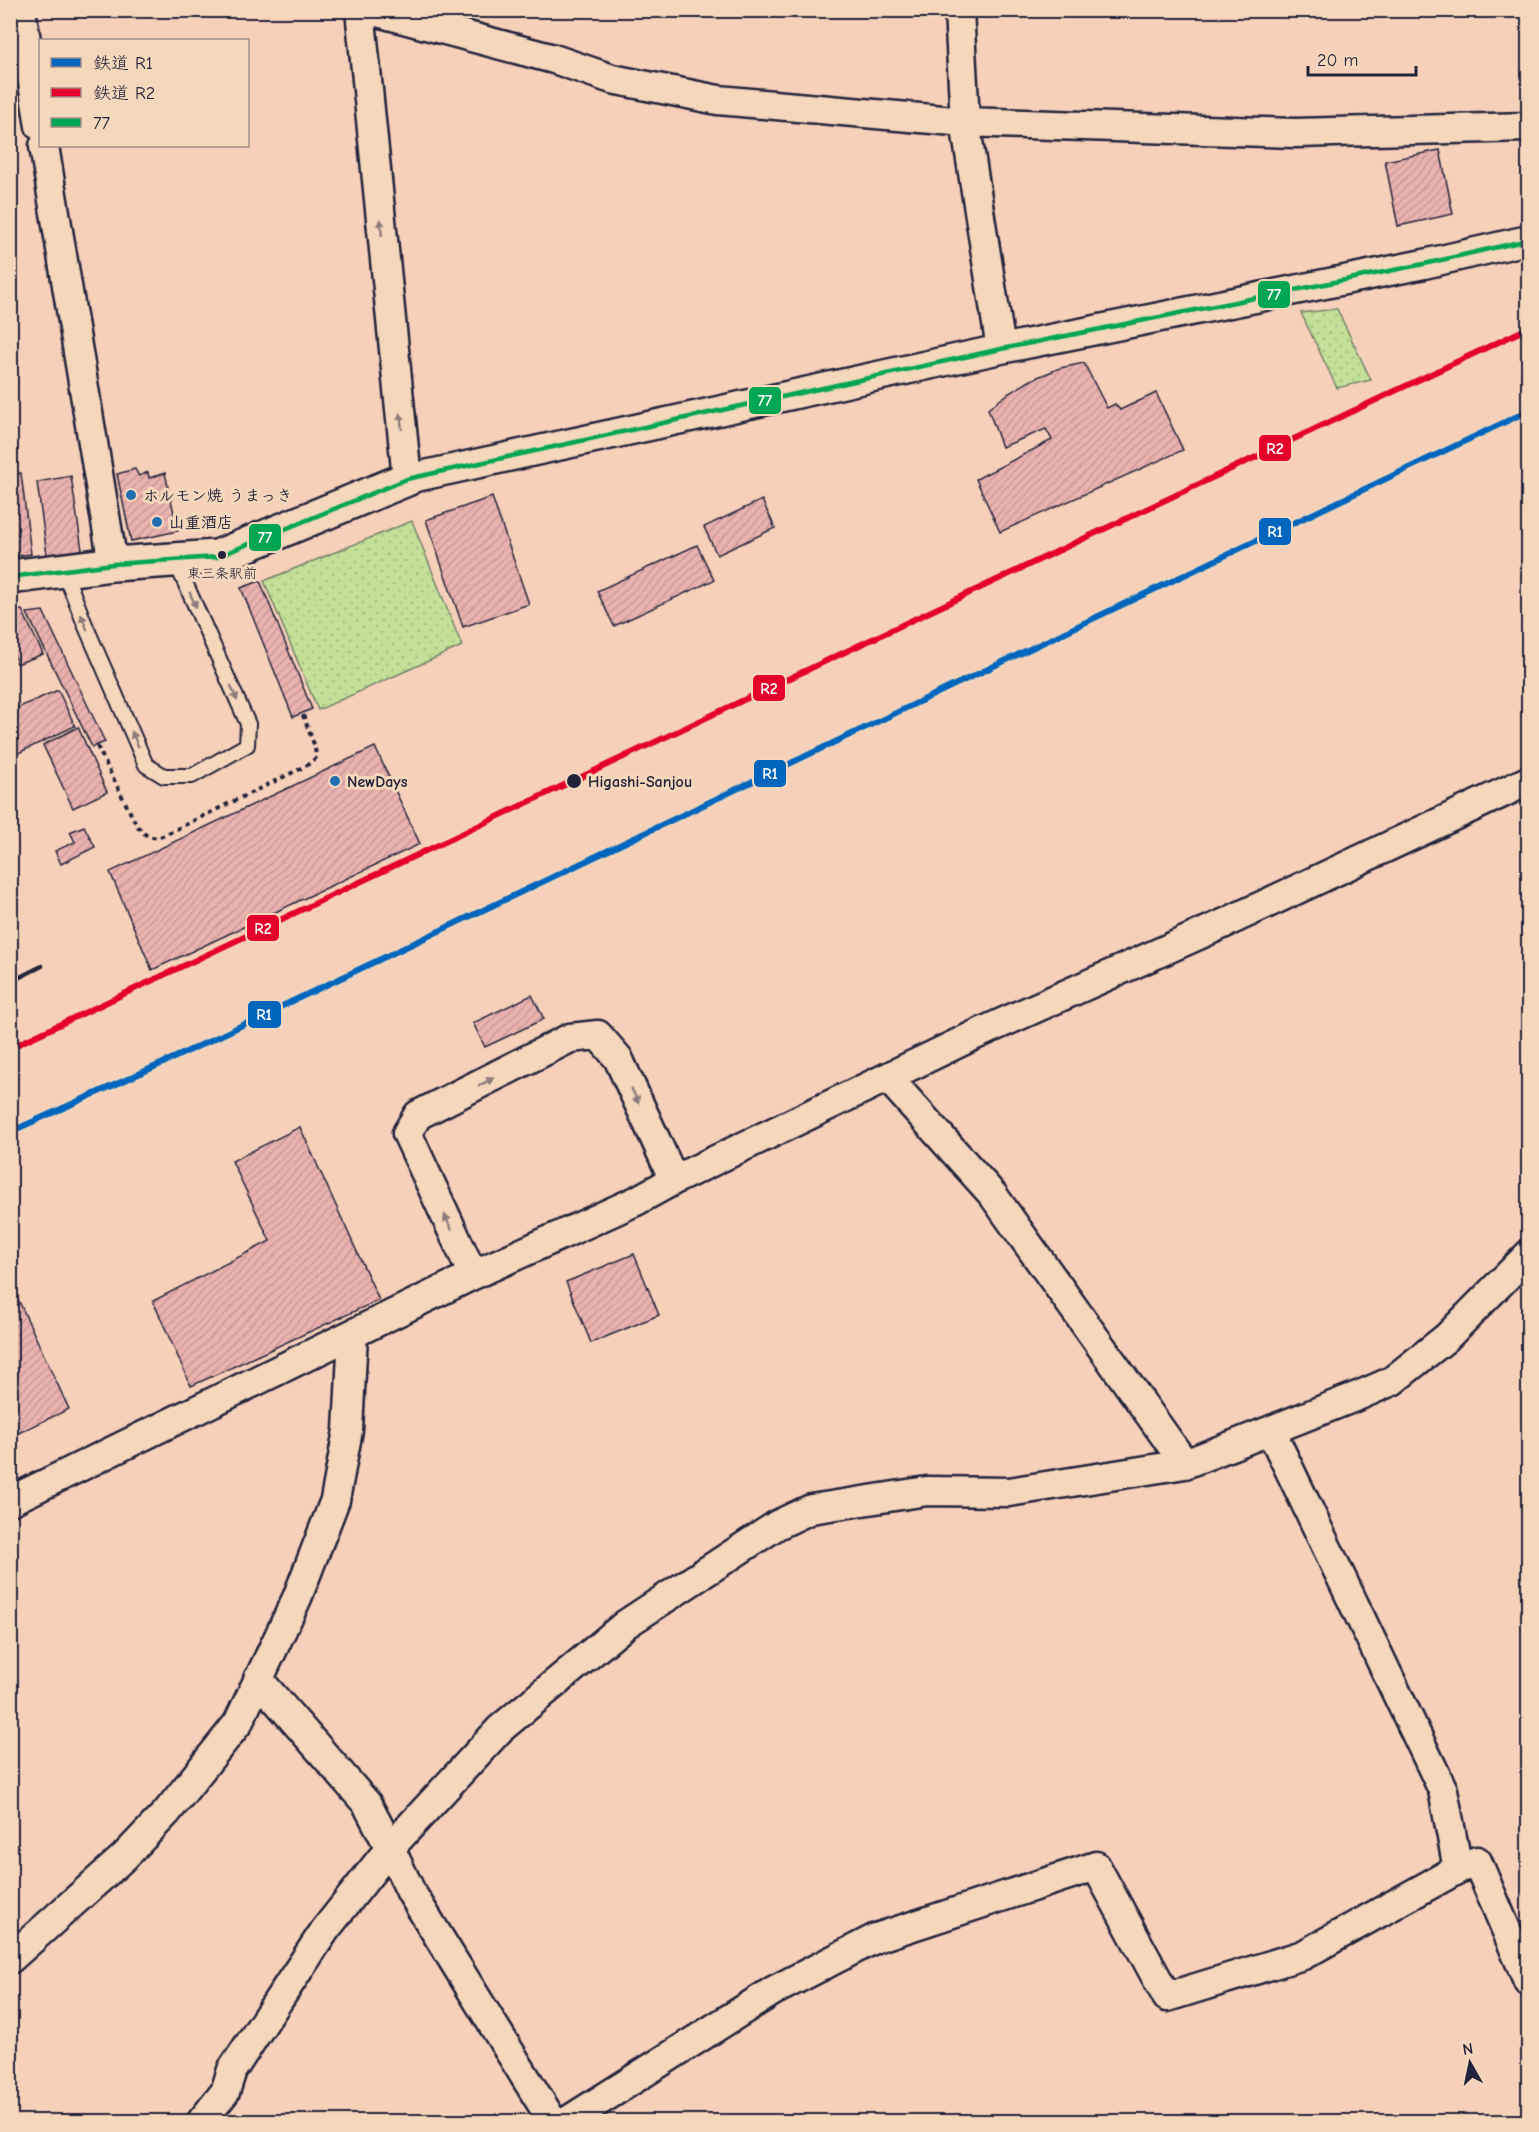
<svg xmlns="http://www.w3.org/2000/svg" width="1539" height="2132" viewBox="0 0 1539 2132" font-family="'Comic Neue','Klee One',sans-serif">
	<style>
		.grass { fill: url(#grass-dots); stroke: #73816a; stroke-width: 1.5 }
		.building { fill: url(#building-hatch); stroke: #22223b; stroke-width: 1.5 }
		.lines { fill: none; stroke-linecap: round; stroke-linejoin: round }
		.lane-casing { stroke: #22223b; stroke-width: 18 }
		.street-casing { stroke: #22223b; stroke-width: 33 }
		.secondary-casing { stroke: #22223b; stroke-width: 38 }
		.path { stroke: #22223b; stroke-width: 4; stroke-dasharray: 4.5 4.5; stroke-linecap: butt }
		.lane { stroke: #f5d7bb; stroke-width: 14 }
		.street { stroke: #f5d7bb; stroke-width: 28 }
		.secondary { stroke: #f5d7bb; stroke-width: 33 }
		.rail { stroke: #22223b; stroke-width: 4.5 }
		.bus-1-casing { stroke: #f5d7bb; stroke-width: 9 }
		.bus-1 { stroke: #00a651; stroke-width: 4.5 }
		.rail-1-casing { stroke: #f5d7bb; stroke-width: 10 }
		.rail-2-casing { stroke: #f5d7bb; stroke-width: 10 }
		.rail-1 { stroke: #0065bd; stroke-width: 6 }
		.rail-2 { stroke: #e4002b; stroke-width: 6 }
		.oneway { fill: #8c7c7b }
		.poi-dot { fill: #1f6fb2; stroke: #f5d7bb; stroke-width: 2 }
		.bus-dot { fill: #22223b; stroke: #f5d7bb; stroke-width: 2 }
		.labels { text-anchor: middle; stroke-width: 6; stroke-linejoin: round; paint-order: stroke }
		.bus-label { font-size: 14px; fill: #22223b; stroke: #f5d7bb }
		.poi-label { font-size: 16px; font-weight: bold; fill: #22223b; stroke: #f5d7bb; text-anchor: start }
		.stop-label { font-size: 16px; font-weight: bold; fill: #22223b; stroke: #f5d7bb; text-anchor: start }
		.line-badge { stroke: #f5d7bb; stroke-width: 2 }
		.badge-label { font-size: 16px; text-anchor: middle; font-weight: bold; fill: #fff }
	</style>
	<defs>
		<pattern id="grass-dots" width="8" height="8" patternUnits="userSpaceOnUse" patternTransform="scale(1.5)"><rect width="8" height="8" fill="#c4e098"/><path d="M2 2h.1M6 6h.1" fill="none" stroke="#a8c084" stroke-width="1.8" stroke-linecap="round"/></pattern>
		<pattern id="building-hatch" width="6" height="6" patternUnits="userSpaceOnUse" patternTransform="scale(1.5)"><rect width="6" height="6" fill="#eab2af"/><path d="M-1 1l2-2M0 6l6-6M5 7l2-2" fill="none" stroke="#c89997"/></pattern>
	</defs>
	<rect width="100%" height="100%" fill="#f7d0ba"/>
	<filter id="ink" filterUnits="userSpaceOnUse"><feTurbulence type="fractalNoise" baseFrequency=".0167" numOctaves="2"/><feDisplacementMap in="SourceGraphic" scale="12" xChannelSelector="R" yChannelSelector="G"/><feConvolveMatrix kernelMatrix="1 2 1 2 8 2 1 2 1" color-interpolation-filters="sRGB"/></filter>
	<g filter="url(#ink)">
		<path class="grass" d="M1337,309L1371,380L1337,388L1301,313Z
			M412,521L462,646L318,710L264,581Z"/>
		<path class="building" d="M1440,150L1453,214L1398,226L1385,161Z
			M1084,363L1107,408L1115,404L1120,410L1156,393L1183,450L1000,532L976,479L1052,440L1046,429L1002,447L988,409L1009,393L1033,379L1060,368Z
			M135,469L139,476L148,472L149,478L165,473L178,531L131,541L117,474Z
			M21,473L31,554L10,557V475Z
			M71,476L82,550L47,555L37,482Z
			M492,497L529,604L463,627L426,520Z
			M762,500L775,528L717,555L704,527Z
			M697,545L714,580L614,626L597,591Z
			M260,581L312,709L293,717L241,588Z
			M22,610L43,654L17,664L10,642V612Z
			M43,611L105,742L92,747L27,613Z
			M58,690L75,726L10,757V711Z
			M78,727L107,792L73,808L43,745Z
			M375,747L420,844L152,970L110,872Z
			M84,826L95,847L61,864L55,851L75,842L70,832Z
			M532,995L544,1019L485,1047L473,1023Z
			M300,1127L379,1300L191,1386L153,1301L270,1241L232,1161Z
			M634,1254L659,1315L591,1343L566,1282Z
			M10,1282L69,1409L10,1437Z"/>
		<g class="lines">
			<defs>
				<path id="lane" d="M64,571L86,627L146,765L164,776H192L247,745L248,724L175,560"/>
				<path id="street" d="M21,10L40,126
					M360,10L407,479L1001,349L1424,264L1528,240
					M370,10L554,59L612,79L718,100L965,122L1295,133L1528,127
					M959,10L965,122L1001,349
					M44,146L113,564
					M888,1078L993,1195L1185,1464
					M473,1275L407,1133L418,1115L570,1038L598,1035L618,1058L674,1180
					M1271,1431L1443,1790L1458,1869
					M10,1501L473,1275L636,1201L674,1180L973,1036L1223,924L1528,781
					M258,1679L367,1804L390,1848L411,1892L553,2122
					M10,1959L124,1857L167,1812L238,1723L297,1598L335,1500L348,1430L353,1335
					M201,2122L225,2092L232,2070L325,1930L390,1848L500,1729L626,1624L777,1525L811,1509L927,1491L1009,1492L1185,1464L1360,1395L1392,1381L1446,1338L1528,1255
					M566,2122L773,1991L876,1938L1096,1866L1167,1997L1303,1955L1458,1869L1477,1861L1528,1981"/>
				<path id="secondary" d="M10,577L113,564L217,557L407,479"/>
			</defs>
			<use href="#lane" class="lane-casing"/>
			<use href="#street" class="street-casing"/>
			<use href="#secondary" class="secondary-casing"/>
			<path class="path" d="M97,746L137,826L147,836L158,838L306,766L316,758L315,747L303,715"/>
			<use href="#lane" class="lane"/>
			<use href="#street" class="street"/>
			<use href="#secondary" class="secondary"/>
			<path class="rail" d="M10,982L42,966"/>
			<defs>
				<path id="bus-1" d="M10,577L113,564L217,557L407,479L1001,349L1424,264L1528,240"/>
			</defs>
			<use href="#bus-1" class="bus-1-casing"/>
			<use href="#bus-1" class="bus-1"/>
			<defs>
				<path id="rail-1" d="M10,1132L163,1063L1528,411"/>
				<path id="rail-2" d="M10,1048L1528,328"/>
			</defs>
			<use href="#rail-1" class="rail-1-casing"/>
			<use href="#rail-2" class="rail-2-casing"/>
			<use href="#rail-1" class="rail-1"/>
			<use href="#rail-2" class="rail-2"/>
		</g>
		<defs><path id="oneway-solid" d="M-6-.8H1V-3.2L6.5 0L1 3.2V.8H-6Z" transform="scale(1.5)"/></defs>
		<g class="oneway">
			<use href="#oneway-solid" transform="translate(381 227) rotate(-96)"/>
			<use href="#oneway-solid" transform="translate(401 421) rotate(-96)"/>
			<use href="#oneway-solid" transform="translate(193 600) rotate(65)"/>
			<use href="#oneway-solid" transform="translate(84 622) rotate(-112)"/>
			<use href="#oneway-solid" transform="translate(234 693) rotate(67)"/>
			<use href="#oneway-solid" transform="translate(135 739) rotate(-114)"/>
			<use href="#oneway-solid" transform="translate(486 1082) rotate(-27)"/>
			<use href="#oneway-solid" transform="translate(635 1096) rotate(65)"/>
			<use href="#oneway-solid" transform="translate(448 1222) rotate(-115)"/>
		</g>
	</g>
	<g class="poi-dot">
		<circle cx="131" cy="495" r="6"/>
		<circle cx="157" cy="522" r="6"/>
		<circle cx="335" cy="781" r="6"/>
	</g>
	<g class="bus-dot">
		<circle cx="222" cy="555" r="5"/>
		<circle cx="574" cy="781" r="8"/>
	</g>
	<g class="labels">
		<g class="bus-label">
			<text x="222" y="578">東三条駅前</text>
		</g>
		<g class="poi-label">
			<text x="143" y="501">ホルモン焼 うまっき</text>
			<text x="169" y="528">山重酒店</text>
			<text x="347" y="787">NewDays</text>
		</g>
		<g class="stop-label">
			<text x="588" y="787">Higashi-Sanjou</text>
		</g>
	</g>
	<g class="line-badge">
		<rect x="1257" y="280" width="34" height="29" rx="6" fill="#00a651"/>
		<rect x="748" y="386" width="34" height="29" rx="6" fill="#00a651"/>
		<rect x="1258" y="434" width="34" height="28" rx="6" fill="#e4002b"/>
		<rect x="1258" y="517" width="34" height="29" rx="6" fill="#0065bd"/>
		<rect x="248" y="523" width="34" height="29" rx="6" fill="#00a651"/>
		<rect x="752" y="674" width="34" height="28" rx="6" fill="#e4002b"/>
		<rect x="753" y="759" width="34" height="29" rx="6" fill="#0065bd"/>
		<rect x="246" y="914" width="34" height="28" rx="6" fill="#e4002b"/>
		<rect x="247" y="1000" width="35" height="29" rx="6" fill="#0065bd"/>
	</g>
	<g class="badge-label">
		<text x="1274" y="300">77</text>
		<text x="765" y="406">77</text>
		<text x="1275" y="454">R2</text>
		<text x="1275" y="537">R1</text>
		<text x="265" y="543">77</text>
		<text x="769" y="694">R2</text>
		<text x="770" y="779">R1</text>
		<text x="263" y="934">R2</text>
		<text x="264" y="1020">R1</text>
	</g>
	<rect width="1539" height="2132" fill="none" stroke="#f5d7bb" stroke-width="36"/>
	<rect x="18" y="18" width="1503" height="2096" fill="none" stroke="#22223b" stroke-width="2" filter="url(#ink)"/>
	<rect x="39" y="39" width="210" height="108" fill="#f5d7bb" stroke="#a18f88" stroke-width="1.5"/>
	<rect x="51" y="58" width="30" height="9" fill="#0065bd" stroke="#a18f88" stroke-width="1.5"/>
	<text x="93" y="69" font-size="18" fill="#22223b">鉄道 R1</text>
	<rect x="51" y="88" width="30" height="9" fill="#e4002b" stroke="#a18f88" stroke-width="1.5"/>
	<text x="93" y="99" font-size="18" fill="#22223b">鉄道 R2</text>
	<rect x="51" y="118" width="30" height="9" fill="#00a651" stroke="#a18f88" stroke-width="1.5"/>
	<text x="93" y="129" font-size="18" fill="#22223b">77</text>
	<g transform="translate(1470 2063) rotate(351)" stroke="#f5d7bb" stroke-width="4.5" paint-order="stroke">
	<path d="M0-4.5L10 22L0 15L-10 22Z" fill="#22223b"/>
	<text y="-9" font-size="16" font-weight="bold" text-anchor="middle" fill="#22223b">N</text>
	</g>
	<path d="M1308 66v9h108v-9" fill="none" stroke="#22223b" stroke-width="3"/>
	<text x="1317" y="66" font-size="18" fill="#22223b" stroke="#f5d7bb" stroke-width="4.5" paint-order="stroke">20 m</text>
</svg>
